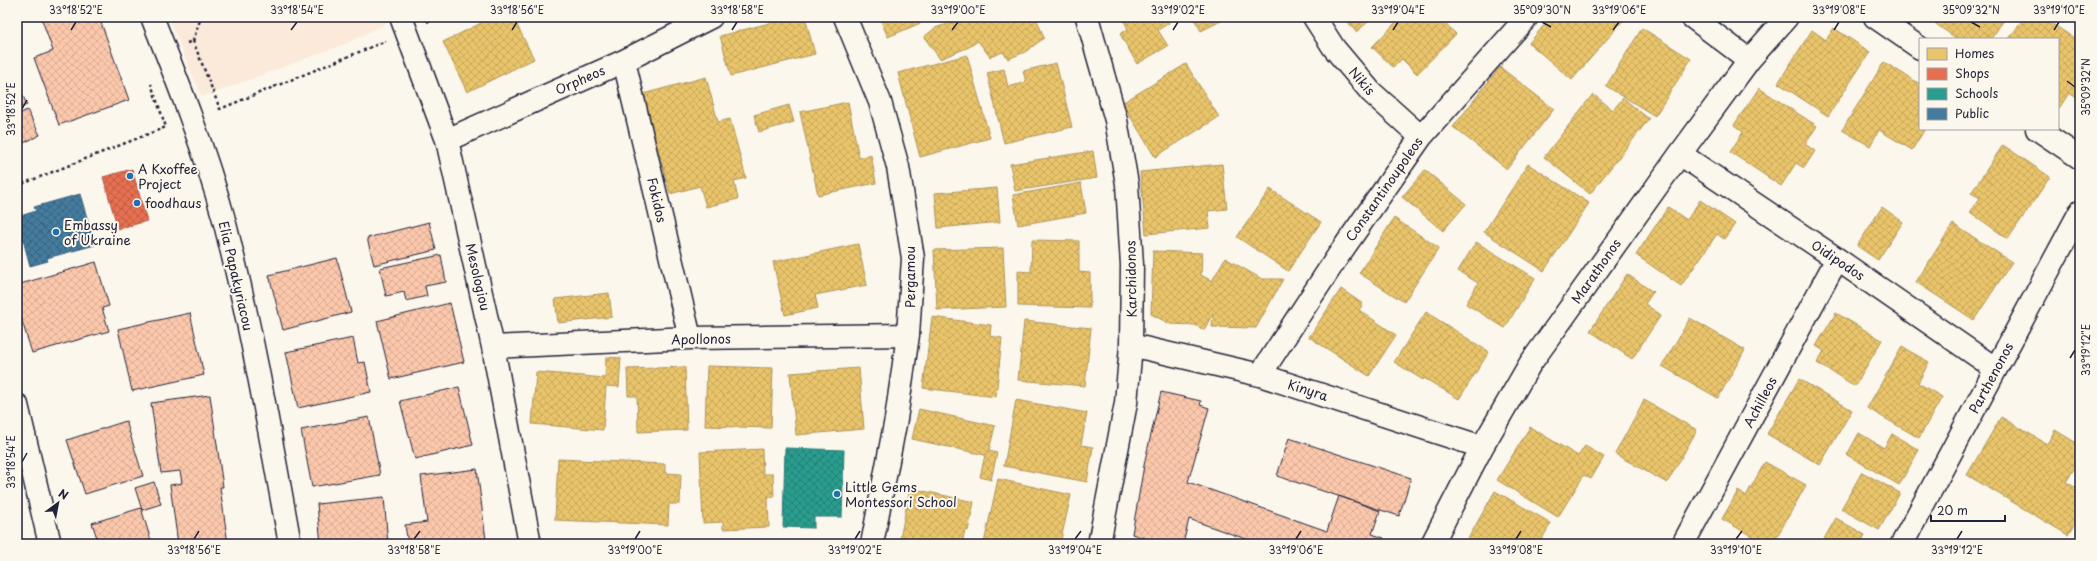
<svg xmlns="http://www.w3.org/2000/svg" width="2097" height="561" viewBox="0 0 2097 561" font-family="'Playpen Sans',sans-serif">
	<style>
		.built { fill: #fbe9d9 }
		.homes { fill: url(#homes-cross-hatch); stroke: #ad935c }
		.shops { fill: url(#shops-cross-hatch); stroke: #ac584a }
		.schools { fill: url(#schools-cross-hatch); stroke: #287876 }
		.public { fill: url(#public-cross-hatch); stroke: #3a6080 }
		.building { fill: url(#building-cross-hatch); stroke: #22223b }
		.lines { fill: none; stroke-linecap: round; stroke-linejoin: round }
		.minor-casing { stroke: #22223b; stroke-width: 25 }
		.secondary-casing { stroke: #22223b; stroke-width: 25 }
		.path { stroke: #22223b; stroke-width: 2.5; stroke-dasharray: 3 3; stroke-linecap: butt }
		.minor { stroke: #fbf7ec; stroke-width: 22 }
		.secondary { stroke: #fbf7ec; stroke-width: 22 }
		.ticks { fill: none; stroke: #22223b; stroke-width: 1.5 }
		.poi-dot { fill: #1f6fb2; stroke: #fbf7ec; stroke-width: 1.5 }
		.labels { text-anchor: middle; stroke-width: 4; stroke-linejoin: round; paint-order: stroke }
		.street-label { font-size: 13px; fill: #22223b; stroke: #fbf7ec }
		.poi-label { font-size: 13px; fill: #22223b; stroke: #fbf7ec; text-anchor: start }
		.neatline { fill: none; stroke: #22223b; stroke-width: 1.5 }
		.ticks-label { font-size: 10px; text-anchor: middle; fill: #22223b }
	</style>
	<defs>
		<pattern id="homes-cross-hatch" width="8" height="8" patternUnits="userSpaceOnUse"><rect width="8" height="8" fill="#e9c46a"/><path d="M0 0l8 8M0 8l8-8" fill="none" stroke="#c8a85d"/></pattern>
		<pattern id="shops-cross-hatch" width="8" height="8" patternUnits="userSpaceOnUse"><rect width="8" height="8" fill="#e76f51"/><path d="M0 0l8 8M0 8l8-8" fill="none" stroke="#bb5b44"/></pattern>
		<pattern id="schools-cross-hatch" width="8" height="8" patternUnits="userSpaceOnUse"><rect width="8" height="8" fill="#2a9d8f"/><path d="M0 0l8 8M0 8l8-8" fill="none" stroke="#248076"/></pattern>
		<pattern id="public-cross-hatch" width="8" height="8" patternUnits="userSpaceOnUse"><rect width="8" height="8" fill="#457b9d"/><path d="M0 0l8 8M0 8l8-8" fill="none" stroke="#396481"/></pattern>
		<pattern id="building-cross-hatch" width="8" height="8" patternUnits="userSpaceOnUse"><rect width="8" height="8" fill="#fcc8ac"/><path d="M0 0l8 8M0 8l8-8" fill="none" stroke="#d8ac95"/></pattern>
	</defs>
	<rect width="100%" height="100%" fill="#fbf7ec"/>
	<filter id="ink" filterUnits="userSpaceOnUse"><feTurbulence type="fractalNoise" baseFrequency=".025" numOctaves="2"/><feDisplacementMap in="SourceGraphic" scale="8" xChannelSelector="R" yChannelSelector="G"/><feConvolveMatrix kernelMatrix="1 2 1 2 8 2 1 2 1" color-interpolation-filters="sRGB"/></filter>
	<g filter="url(#ink)">
		<path class="built" d="M168,17H398L345,44L202,97Z"/>
		<path class="homes" d="M493,17H513L534,59L467,92L443,42Z
			M792,17H805L815,54L731,76L720,36Z
			M879,17H931L932,18L888,37Z
			M959,17H1036L1044,38L1025,52L1008,59L1003,52L990,57L978,41L969,47L940,59L924,37L935,28L953,22Z
			M1122,17H1166L1169,23L1158,30L1168,46L1137,64L1120,34L1128,29Z
			M1193,17H1229L1201,31Z
			M1344,17H1374L1356,32Z
			M1401,17H1438L1456,34L1417,74L1402,59L1393,67L1372,47Z
			M1551,17H1626L1572,80L1529,43Z
			M1937,17H2006L1991,39H1957L1933,22Z
			M2024,17H2042L2080,42V100L2069,93L2058,110V39H2009Z
			M1642,28L1691,59L1655,116L1606,86Z
			M1834,28L1870,52L1828,116L1778,83L1812,30L1826,40Z
			M967,55L990,138L920,157L898,73Z
			M1884,62L1920,84V129H1925L1912,150L1879,130L1870,146L1842,130Z
			M1056,63L1072,127L1004,143L987,73L1004,69L1008,87L1026,82L1023,71Z
			M1186,64L1219,117L1155,157L1122,103Z
			M1500,67L1554,109L1507,169L1453,127Z
			M706,77L718,122L730,119L746,178L734,181L738,199L706,207L700,186L670,194L643,94Z
			M1759,88L1817,126L1805,144L1815,151L1804,168L1796,163L1781,186L1730,152L1743,132L1734,125Z
			M1593,94L1613,110L1623,98L1649,119L1590,194L1544,157Z
			M848,102L859,158L871,155L876,183L818,195L800,112Z
			M789,105L794,122L759,132L754,115Z
			M2003,145L2050,177L2008,239L1970,212L1980,198L1971,193Z
			M1093,151L1097,178L1015,191L1010,164Z
			M1222,164L1227,209L1208,211L1210,228L1146,234L1140,172Z
			M1528,164L1589,203L1544,271L1484,232Z
			M1425,170L1466,204L1443,231L1402,197Z
			M1081,183L1086,213L1018,225L1013,195Z
			M997,188L1000,222L938,228L935,193Z
			M1270,189L1321,222L1288,271L1237,237Z
			M1700,200L1735,224L1724,239L1717,234L1681,286L1636,255L1668,207L1687,220Z
			M1882,207L1903,222L1878,260L1857,246Z
			M1394,218L1439,248L1404,302L1359,273Z
			M1953,224L2012,262L1974,320L1916,282Z
			M1032,240L1079,241V272L1090,273V308L1018,306V271L1031,272Z
			M1476,242L1535,278L1505,328L1466,304L1478,283L1458,271Z
			M858,244L867,285L815,295L818,308L785,315L773,262Z
			M1003,248L1006,307L937,310L934,250Z
			M1153,251L1202,253L1201,275L1212,281L1225,258L1262,279H1283L1256,328L1212,327L1213,313L1204,330L1195,325L1170,324L1151,314Z
			M1627,274L1653,292L1645,304L1661,315L1632,359L1590,331Z
			M1341,289L1363,304L1359,310L1396,335L1369,376L1309,337Z
			M609,293L612,317L558,323L555,299Z
			M1426,312L1489,352L1459,399L1424,378L1423,380L1394,362Z
			M1836,313L1882,340L1855,386L1817,363L1824,351L1816,346Z
			M932,317L991,325L990,336L1002,338L996,397L923,388Z
			M1690,318L1745,350L1718,398L1662,366Z
			M1024,321L1091,328L1085,386L1018,380Z
			M1902,347L1929,362L1918,383L1942,397L1919,438L1867,408Z
			M606,357L621,358L619,387L606,386L603,430L532,424L536,372L605,378Z
			M707,366L773,368L771,428L705,426Z
			M685,367L687,430L638,432L637,396H628L627,369Z
			M859,368L864,429L796,435L790,373Z
			M1799,379L1852,410L1820,465L1767,434Z
			M1016,400L1087,413L1081,445L1093,447L1087,482L1004,466Z
			M1644,400L1697,430L1667,483L1615,454Z
			M919,409L995,426L989,451L997,453L991,480L980,477L985,455L912,439Z
			M2001,417L2047,444L2055,430L2080,445V459L2066,482L2080,490V514L2068,535L1967,475Z
			M1530,427L1578,456L1585,446L1604,457L1591,479L1584,475L1558,517L1497,480Z
			M1859,433L1884,448L1892,434L1919,450L1899,485L1847,455Z
			M762,449L763,474H773L774,497H768L769,527L723,529V522L703,523L700,452Z
			M558,459L665,464V473L681,474L680,504H669L668,525L555,520Z
			M1765,462L1806,485L1773,544H1765L1722,519L1738,491L1746,496Z
			M1862,472L1900,493L1879,530L1841,509Z
			M998,479L1071,495L1060,544L984,543Z
			M910,488L974,502L968,531L965,530L962,544H899Z
			M1495,491L1551,523L1539,544H1465Z
			M1836,518L1865,535L1860,544H1821Z"/>
		<path class="shops" d="M132,169L147,221L118,229L103,177Z"/>
		<path class="schools" d="M785,448L844,450L842,517H814V528L783,527Z"/>
		<path class="public" d="M80,194L95,245L47,258L48,261L30,266L17,217L36,211L34,207Z"/>
		<path class="building" d="M41,17H99L129,100L59,125L34,58L53,51Z
			M17,82L27,105L17,109Z
			M27,110L40,135L17,146V115Z
			M429,222L436,250L374,265L367,238Z
			M441,255L446,282L425,286L427,296L406,301L404,292L386,296L380,268Z
			M337,258L351,312L283,330L269,275Z
			M96,262L109,306L102,308L109,331L32,353L17,305V285Z
			M450,303L464,362L391,379L377,321Z
			M190,313L204,375L132,391L118,329Z
			M353,338L358,363L365,362L371,392L298,408L286,352Z
			M459,387L473,445L415,459L400,401Z
			M1161,392L1201,401L1200,405L1209,408L1188,482L1327,531L1339,496L1380,511L1372,534L1384,538L1381,544H1260L1189,519L1183,544H1162L1132,534L1145,460Z
			M210,395L223,487H220L228,544H178L170,485L182,483L180,471L161,473L151,403Z
			M369,417L380,475L312,487L301,430Z
			M126,421L143,476L85,494L67,440Z
			M1289,438L1411,478L1399,516L1277,476Z
			M477,469L486,540L457,544H408L405,525L427,522L421,476Z
			M154,482L161,504L142,510L135,488Z
			M384,497L388,544H321L317,504Z
			M141,508L152,544H99L92,523Z"/>
		<g class="lines">
			<defs>
				<path id="minor" d="M401,17L447,140L493,347L530,544
					M845,17L880,102L898,167L913,258L908,335L896,419L872,544
					M1087,17L1116,120L1127,184L1132,265L1131,345L1126,403L1099,544
					M1314,17L1334,48L1371,92L1421,137
					M1692,17L1749,60
					M1875,17L1920,48
					M624,61L690,338
					M2037,129L2080,158
					M447,140L624,61L711,17
					M1680,154L1837,259L1996,369
					M1131,345L1260,375L1482,447
					M493,347L690,338L908,335
					M1260,375L1338,256L1421,137L1527,17
					M17,405L50,544
					M1432,544L1482,447L1530,364L1680,154L1749,60L1787,17
					M1683,544L1837,259
					M1902,544L2080,212"/>
				<path id="secondary" d="M152,17C178,82 204,148 223,216C251,324 270,434 290,544"/>
			</defs>
			<use href="#minor" class="minor-casing"/>
			<use href="#secondary" class="secondary-casing"/>
			<path class="path" d="M427,22L436,17
				M193,41L201,17
				M187,43L193,41L220,109L386,41
				M17,186L166,127L151,84"/>
			<use href="#minor" class="minor"/>
			<use href="#secondary" class="secondary"/>
		</g>
	</g>
	<path class="ticks" d="M1542,22L1551,27M1971,22L1980,27M71,30L76,22M291,30L297,22M512,30L517,22M732,30L737,22M952,30L958,22M1173,30L1178,22M1393,30L1398,22M1613,30L1619,22M1834,30L1839,22M2054,30L2059,22M2067,81L2075,87M22,109L27,100M2070,358L2075,350M22,462L27,453M194,539L199,531M414,539L420,531M635,539L640,531M855,539L860,531M1075,539L1081,531M1296,539L1301,531M1516,539L1521,531M1736,539L1742,531M1957,539L1962,531"/>
	<g class="poi-dot">
		<circle cx="130" cy="176" r="4"/>
		<circle cx="137" cy="203" r="4"/>
		<circle cx="56" cy="232" r="4"/>
		<circle cx="837" cy="494" r="4"/>
	</g>
	<g class="labels">
		<g class="street-label">
			<text transform="translate(580 80) rotate(-24)" y="5">Orpheos</text>
			<text transform="translate(1362 81) rotate(49)" y="5">Nikis</text>
			<text transform="translate(1384 189) rotate(-55)" y="5">Constantinoupoleos</text>
			<text transform="translate(657 200) rotate(77)" y="5">Fokidos</text>
			<text transform="translate(1838 260) rotate(34)" y="5">Oidipodos</text>
			<text transform="translate(1596 271) rotate(-55)" y="5">Marathonos</text>
			<text transform="translate(236 276) rotate(77)" y="5">Elia Papakyriacou</text>
			<text transform="translate(478 277) rotate(77)" y="5">Mesologiou</text>
			<text transform="translate(910 277) rotate(-90)" y="5">Pergamou</text>
			<text transform="translate(1131 279) rotate(-91)" y="5">Karchidonos</text>
			<text transform="translate(701 339) rotate(-1)" y="5">Apollonos</text>
			<text transform="translate(1991 378) rotate(-62)" y="5">Parthenonos</text>
			<text transform="translate(1308 390) rotate(18)" y="5">Kinyra</text>
			<text transform="translate(1760 402) rotate(-62)" y="5">Achilleos</text>
		</g>
		<g class="poi-label">
			<text x="138" y="174">A Kxoffee<tspan x="138" dy="15">Project</tspan></text>
			<text x="145" y="208">foodhaus</text>
			<text x="64" y="230">Embassy<tspan x="64" dy="15">of Ukraine</tspan></text>
			<text x="845" y="492">Little Gems<tspan x="845" dy="15">Montessori School</tspan></text>
		</g>
	</g>
	<rect width="2097" height="561" fill="none" stroke="#fbf7ec" stroke-width="44"/>
	<rect x="1919" y="38" width="140" height="92" fill="#fbf7ec" stroke="#a4a2a5"/>
	<rect x="1927" y="48" width="20" height="12" fill="#e9c46a" stroke="#a4a2a5"/>
	<text x="1955" y="58" font-size="12" fill="#22223b">Homes</text>
	<rect x="1927" y="68" width="20" height="12" fill="#e76f51" stroke="#a4a2a5"/>
	<text x="1955" y="78" font-size="12" fill="#22223b">Shops</text>
	<rect x="1927" y="88" width="20" height="12" fill="#2a9d8f" stroke="#a4a2a5"/>
	<text x="1955" y="98" font-size="12" fill="#22223b">Schools</text>
	<rect x="1927" y="108" width="20" height="12" fill="#457b9d" stroke="#a4a2a5"/>
	<text x="1955" y="118" font-size="12" fill="#22223b">Public</text>
	<g transform="translate(58 503) rotate(32)" stroke="#fbf7ec" stroke-width="3" paint-order="stroke">
	<path d="M0-3L7 15L0 10L-7 15Z" fill="#22223b"/>
	<text y="-6" font-size="11" font-weight="bold" text-anchor="middle" fill="#22223b">N</text>
	</g>
	<path d="M1931 515v6h74v-6" fill="none" stroke="#22223b" stroke-width="2"/>
	<text x="1937" y="515" font-size="12" fill="#22223b" stroke="#fbf7ec" stroke-width="3" paint-order="stroke">20 m</text>
	<rect x="22" y="22" width="2053" height="517" class="neatline"/>
	<g class="ticks-label">
		<text x="76" y="14">33°18'52"E</text>
		<text x="297" y="14">33°18'54"E</text>
		<text x="517" y="14">33°18'56"E</text>
		<text x="737" y="14">33°18'58"E</text>
		<text x="958" y="14">33°19'00"E</text>
		<text x="1178" y="14">33°19'02"E</text>
		<text x="1398" y="14">33°19'04"E</text>
		<text x="1542" y="14">35°09'30"N</text>
		<text x="1619" y="14">33°19'06"E</text>
		<text x="1839" y="14">33°19'08"E</text>
		<text x="1971" y="14">35°09'32"N</text>
		<text x="2059" y="14">33°19'10"E</text>
		<text transform="translate(2086 87) rotate(-90)" y="4">35°09'32"N</text>
		<text transform="translate(11 109) rotate(-90)" y="4">33°18'52"E</text>
		<text transform="translate(2086 350) rotate(-90)" y="4">33°19'12"E</text>
		<text transform="translate(11 462) rotate(-90)" y="4">33°18'54"E</text>
		<text x="194" y="554">33°18'56"E</text>
		<text x="414" y="554">33°18'58"E</text>
		<text x="635" y="554">33°19'00"E</text>
		<text x="855" y="554">33°19'02"E</text>
		<text x="1075" y="554">33°19'04"E</text>
		<text x="1296" y="554">33°19'06"E</text>
		<text x="1516" y="554">33°19'08"E</text>
		<text x="1736" y="554">33°19'10"E</text>
		<text x="1957" y="554">33°19'12"E</text>
	</g>
</svg>
